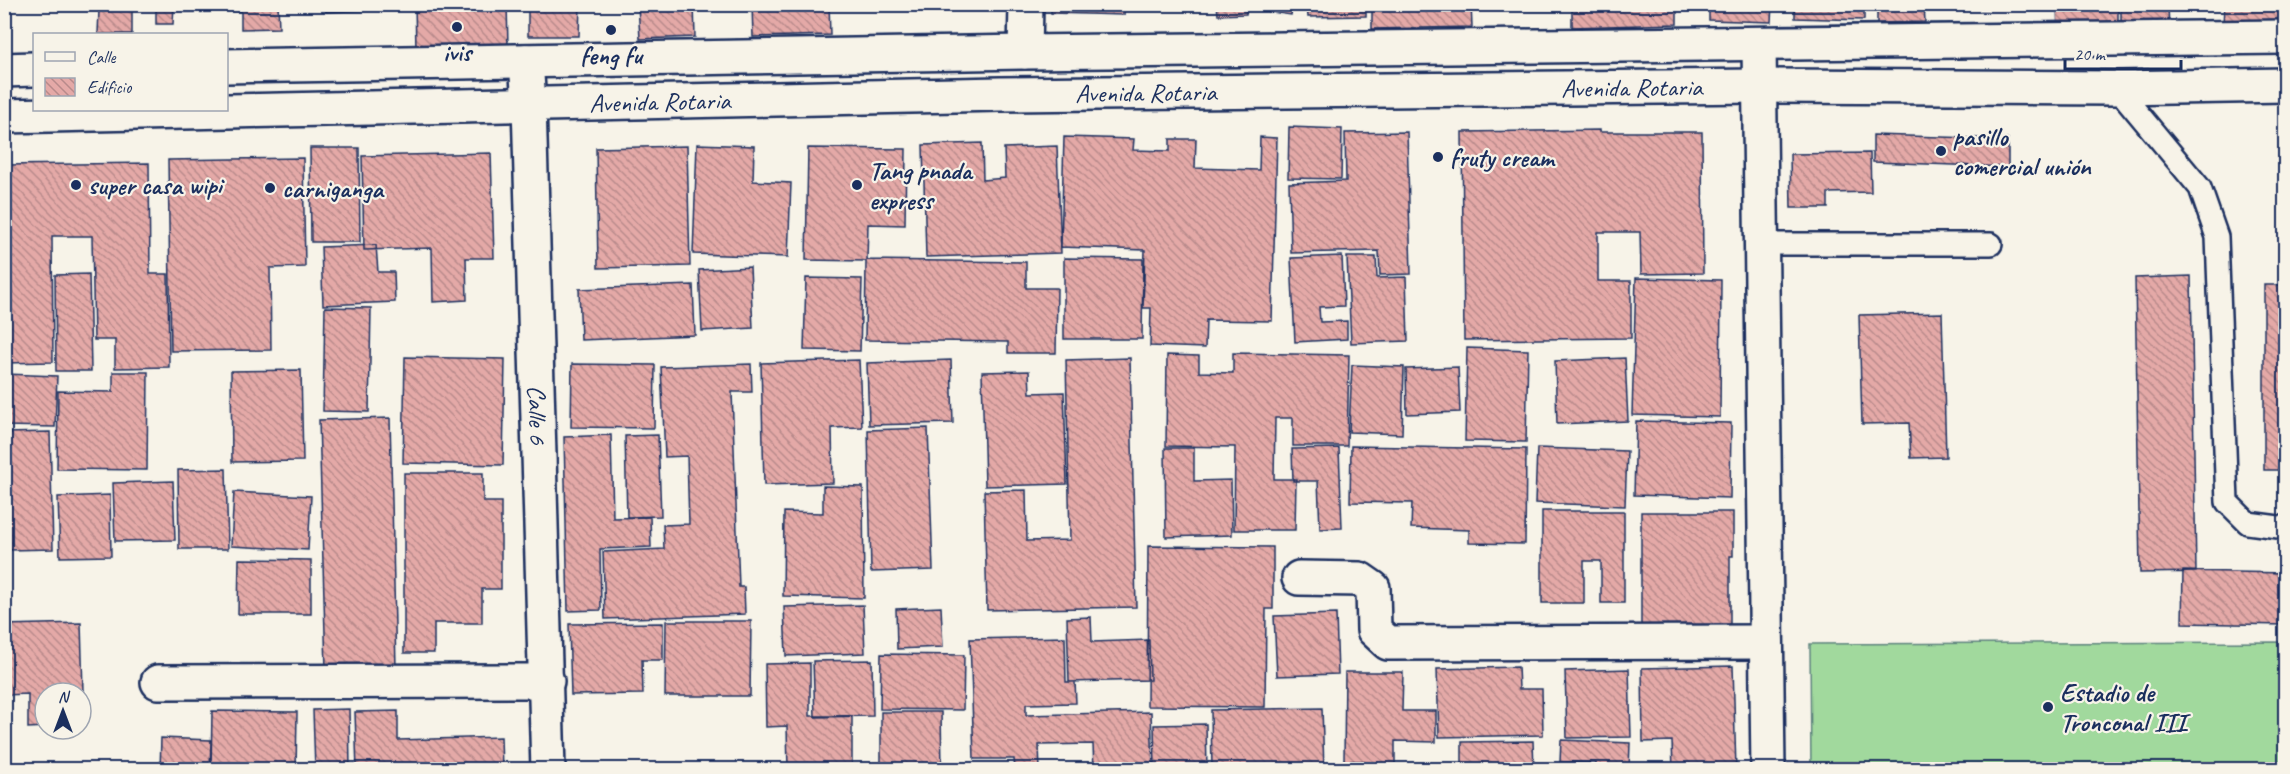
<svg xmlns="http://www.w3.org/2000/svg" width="2290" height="774" viewBox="0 0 2290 774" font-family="Caveat,sans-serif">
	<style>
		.pitch { fill: #a1d99d; stroke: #5e847e; stroke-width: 1.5 }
		.building { fill: url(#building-back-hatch); stroke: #1b2f5e; stroke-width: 1.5 }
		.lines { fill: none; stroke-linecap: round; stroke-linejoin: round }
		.service-casing { stroke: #1b2f5e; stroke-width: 26 }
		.minor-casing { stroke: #1b2f5e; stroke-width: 38 }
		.tertiary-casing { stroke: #1b2f5e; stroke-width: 38 }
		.service { stroke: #f7f3e8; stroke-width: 21 }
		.minor { stroke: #f7f3e8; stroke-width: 33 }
		.tertiary { stroke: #f7f3e8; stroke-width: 33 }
		.poi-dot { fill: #1b2f5e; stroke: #f7f3e8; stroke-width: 2 }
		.labels { text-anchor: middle; stroke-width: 4.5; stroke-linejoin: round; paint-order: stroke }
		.poi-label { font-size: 26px; font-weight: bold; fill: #1b2f5e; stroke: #f7f3e8; text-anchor: start }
		.street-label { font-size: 26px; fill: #1b2f5e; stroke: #f7f3e8 }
	</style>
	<defs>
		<pattern id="building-back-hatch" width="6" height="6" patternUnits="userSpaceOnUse" patternTransform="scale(1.5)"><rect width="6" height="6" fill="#e4a9a7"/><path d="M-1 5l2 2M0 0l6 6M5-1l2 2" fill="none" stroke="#b88a8b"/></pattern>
	</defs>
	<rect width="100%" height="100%" fill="#f7f3e8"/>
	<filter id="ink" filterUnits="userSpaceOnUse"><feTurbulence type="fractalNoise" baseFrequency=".0167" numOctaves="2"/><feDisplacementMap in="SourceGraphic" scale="12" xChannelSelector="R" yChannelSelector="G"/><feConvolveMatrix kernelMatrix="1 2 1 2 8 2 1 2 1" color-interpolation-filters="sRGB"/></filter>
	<g filter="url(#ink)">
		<path class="pitch" d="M2285,642V769H1811L1810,644Z"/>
		<path class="building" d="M12,4H61V7L12,6Z
			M67,4H132V34H98L99,10H67Z
			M156,4H174L173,24H156Z
			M185,4H278L279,28L241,29V11L185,12Z
			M325,4H375V10L326,12Z
			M415,4H507L508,47L416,49Z
			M528,4H580L579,36H528Z
			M638,4H694L695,37L640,39Z
			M719,4H744V10H719Z
			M752,4H829L830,35L753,37Z
			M1051,4H1125L1124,15L1051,13Z
			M1217,4H1246V14L1218,15Z
			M1246,4H1293L1291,15L1245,8Z
			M1307,4H1366V16L1308,17Z
			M1372,4H1471L1472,27L1372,29Z
			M1493,4H1554V10H1493Z
			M1572,4H1677V24L1572,27Z
			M1709,4H1772L1771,22L1709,20Z
			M1795,4H1864V20L1795,18Z
			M1877,4H1924L1925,22L1877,23Z
			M1940,4H2002V9L1940,10Z
			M2057,4H2118V36L2058,37Z
			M2121,4H2168L2169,31H2121Z
			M2224,4H2286V30L2223,28Z
			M1289,127L1342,129L1341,179L1288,178Z
			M1600,130V132H1702L1703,273L1641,274L1640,232H1598V281H1631V338L1464,340L1462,132Z
			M1407,132L1411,274L1380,275L1379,251L1291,253L1289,183L1346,181L1345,133Z
			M1873,135L2008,139V167L1873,162Z
			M1064,137L1134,139L1133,150L1170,151V139H1196L1195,168L1259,170L1260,137L1277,138L1272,321L1206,320L1205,348L1150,346L1151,308H1143L1145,250L1061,247Z
			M982,143L983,180L1005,178L1004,148L1057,146L1061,253L926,257L923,145Z
			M697,144L754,146L753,181L791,183L788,257L693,254Z
			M687,146L690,266L598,268L596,148Z
			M310,148H359L360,242H311Z
			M808,148L906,149L905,225L868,224L867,260L1026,262V288H1057L1056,353H1008V342L865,340L866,261L806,260Z
			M491,153L494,258H466L467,300L433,302L432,248L364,250L362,156Z
			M1870,153L1871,192L1828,193V208H1791L1790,154Z
			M303,158L305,267L270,268L271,350L171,351L168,160Z
			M149,163L150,274H168L169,367L115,368V340H94L92,236H52L53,362L4,363V165Z
			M376,245L378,272H394L395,302L323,305L321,247Z
			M1342,256L1344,306L1319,307L1320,322L1347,321V339L1295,342L1291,258Z
			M1347,257H1376L1377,278L1406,277L1408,341L1351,343Z
			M1064,258L1143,259L1142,339H1064Z
			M750,267L753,328L702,331L699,270Z
			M89,274L91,371H56L55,275Z
			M2191,276L2196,572L2140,573L2135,278Z
			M806,278L862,279L860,351L804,350Z
			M1636,278L1721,280L1720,417L1632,415Z
			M693,285L695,335L581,340L579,289Z
			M2264,285H2286V470H2264Z
			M325,307L371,308L369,412L323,411Z
			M1942,313L1946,457L1911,458L1909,423L1862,424L1859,315Z
			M1467,348L1528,350L1526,442L1465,441Z
			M1233,353L1349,355L1347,446H1293V418H1275L1274,479H1296L1295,530H1234L1235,447L1166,446L1167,355L1199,356V372L1233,373Z
			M405,357L505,359L503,465L403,463Z
			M1130,358L1136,607L987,610L984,491L1026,490L1027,541L1070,540L1066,360Z
			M1625,358L1628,421L1557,424L1555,361Z
			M859,360L862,427L832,428L833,483L764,485L761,363Z
			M951,360L953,423L869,425L867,363Z
			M572,364L655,365L654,428L571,427Z
			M751,364L752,392H732L739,587H744L745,614L605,619L603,552L664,549L663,525L689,524L687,456L665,457L661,367Z
			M1352,365L1404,367L1402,434L1349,432Z
			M1458,367L1460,412L1407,414L1406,369Z
			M301,370L303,461L232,462L231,371Z
			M1029,371L1030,393L1064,392L1067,484L985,486L982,372Z
			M113,372H148L147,470L57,469L58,391L113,392Z
			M5,374L57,376L55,427L4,426Z
			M390,418L396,668L326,670L319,420Z
			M1636,421L1731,423L1730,498L1634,495Z
			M928,428L933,570L871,572L868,430Z
			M50,432L53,549L9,550L6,433Z
			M611,435L613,518L650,517L651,547L600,549L601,610L568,611L564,437Z
			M658,435L661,516L627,517L625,436Z
			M1351,446L1526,449L1525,544L1469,543V530L1411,528L1412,503L1350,502Z
			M1165,448H1194V481L1231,480L1232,535L1166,537Z
			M1339,448L1342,528L1320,529L1318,481H1293L1292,449Z
			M1537,448L1627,451L1625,506L1535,503Z
			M226,469L228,549H179L178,470Z
			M404,473H483V502H501V589H482V623H434V653H404Z
			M173,481L175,540L115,541L113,483Z
			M823,486L863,487L864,598L783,596L784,512L823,513Z
			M234,492L311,496L308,550L231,546Z
			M110,495L111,556L60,557L58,497Z
			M1542,511H1624V603H1601V561H1584V603H1542Z
			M1641,512H1733V556H1730V629H1641Z
			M1148,546L1273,547V609H1266L1265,707L1147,706Z
			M239,559L311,560V614H238Z
			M2183,571L2286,573V625L2182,623Z
			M863,605L865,653L786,656L784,607Z
			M941,607L943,647L897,649L896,609Z
			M1336,614L1338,674L1277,676L1274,616Z
			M1091,617L1092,642L1149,640L1150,680L1069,682L1067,618Z
			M666,621H751L750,696H665Z
			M81,623L84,726H81V693H45V727L28,728V694L4,695V625Z
			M663,623V660H642L643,694L571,695L569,624Z
			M1065,637L1066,682H1075L1076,703L1026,704V715L1151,712L1153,770H1094L1093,744L1039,745L1040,770H1015L1014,759H974L970,639Z
			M881,654L964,655L963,710L880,709Z
			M872,660L873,716L815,717L813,661Z
			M810,663V716H852V770H788L787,726L766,727L765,664Z
			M1733,666L1736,770H1673L1672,741L1643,742L1642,668Z
			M1518,667L1519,689H1542L1543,735L1439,737L1437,669Z
			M1629,669L1631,737L1567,738L1565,671Z
			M1345,672H1403L1402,711H1436V742L1395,741V770H1363V761H1344Z
			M1322,708L1324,770H1212L1211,710Z
			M349,709L350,770H315L313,710Z
			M212,711L297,712L296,770H211Z
			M398,711V740L501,737L502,770H357L355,712Z
			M881,712H941L942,770H881Z
			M1206,724L1207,770H1155L1154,725Z
			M161,738L211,740L210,770H160Z
			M1561,740L1630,743L1629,770H1596V763L1560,762Z
			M1533,741L1534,770H1462V742Z"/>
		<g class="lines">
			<defs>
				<path id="service" d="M2117,88L2200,188L2217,237L2227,502L2248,523L2286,528
					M1762,244H1991"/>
				<g id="minor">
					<path d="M1759,44L1768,770"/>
					<path d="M1025,52L1026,4"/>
					<path id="s1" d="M526,61L529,104L548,770"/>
					<path d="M1299,578L1360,579L1373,588L1374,630L1388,643L1766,642"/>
					<path d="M158,682L547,681"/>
				</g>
				<g id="tertiary">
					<path d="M226,66L1025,52L2286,37"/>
					<path d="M4,70L34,69"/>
					<path id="s2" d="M4,116L1000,94L1760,86L2117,88L2286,85"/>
				</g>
			</defs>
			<use href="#service" class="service-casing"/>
			<use href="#minor" class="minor-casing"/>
			<use href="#tertiary" class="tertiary-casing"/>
			<use href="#service" class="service"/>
			<use href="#minor" class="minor"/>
			<use href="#tertiary" class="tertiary"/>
		</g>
	</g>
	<g class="poi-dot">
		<circle cx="457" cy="27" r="6"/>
		<circle cx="611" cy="30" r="6"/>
		<circle cx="1941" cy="151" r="6"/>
		<circle cx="1438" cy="157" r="6"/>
		<circle cx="76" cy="185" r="6"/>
		<circle cx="857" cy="185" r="6"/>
		<circle cx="270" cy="188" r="6"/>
		<circle cx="2048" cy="707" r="6"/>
	</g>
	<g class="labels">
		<g class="poi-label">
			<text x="457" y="61" text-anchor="middle">ivis</text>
			<text x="611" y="64" text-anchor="middle">feng fu</text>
			<text x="1953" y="145">pasillo<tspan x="1953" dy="30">comercial unión</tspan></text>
			<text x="1450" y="166">fruty cream</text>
			<text x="869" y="179">Tang pnada<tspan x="869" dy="30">express</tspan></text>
			<text x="88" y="194">super casa wipi</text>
			<text x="282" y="197">carniganga</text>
			<text x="2060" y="701">Estadio de<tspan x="2060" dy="30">Tronconal III</tspan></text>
		</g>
		<g class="street-label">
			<text dy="9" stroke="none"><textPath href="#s2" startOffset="1628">Avenida Rotaria</textPath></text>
			<text dy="9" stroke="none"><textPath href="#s2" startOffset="1142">Avenida Rotaria</textPath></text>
			<text dy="9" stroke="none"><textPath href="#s2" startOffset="656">Avenida Rotaria</textPath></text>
			<text dy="9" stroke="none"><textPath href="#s1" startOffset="354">Calle 6</textPath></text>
		</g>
	</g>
	<rect width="2290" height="774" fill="none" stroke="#f7f3e8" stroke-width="24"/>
	<rect x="12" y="12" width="2266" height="750" fill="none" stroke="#1b2f5e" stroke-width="2" filter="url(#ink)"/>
	<rect x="33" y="33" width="195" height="78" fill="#f7f3e8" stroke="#9fa5b1" stroke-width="1.5"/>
	<rect x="45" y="52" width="30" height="9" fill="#f7f3e8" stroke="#9fa5b1" stroke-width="1.5"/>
	<text x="87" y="63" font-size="18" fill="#1b2f5e">Calle</text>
	<rect x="45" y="78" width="30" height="18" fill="url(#building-back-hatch)" stroke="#9fa5b1" stroke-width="1.5"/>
	<text x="87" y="93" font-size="18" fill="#1b2f5e">Edificio</text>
	<g transform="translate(63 711)"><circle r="28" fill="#f7f3e8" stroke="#9fa5b1" stroke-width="1.5"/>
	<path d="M0-4.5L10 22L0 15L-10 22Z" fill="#1b2f5e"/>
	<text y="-9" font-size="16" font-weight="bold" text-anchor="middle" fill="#1b2f5e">N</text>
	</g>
	<path d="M2065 60v9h116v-9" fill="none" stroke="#1b2f5e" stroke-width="3"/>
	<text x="2074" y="60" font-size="18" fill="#1b2f5e" stroke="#f7f3e8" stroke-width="4.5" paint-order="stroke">20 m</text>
</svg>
